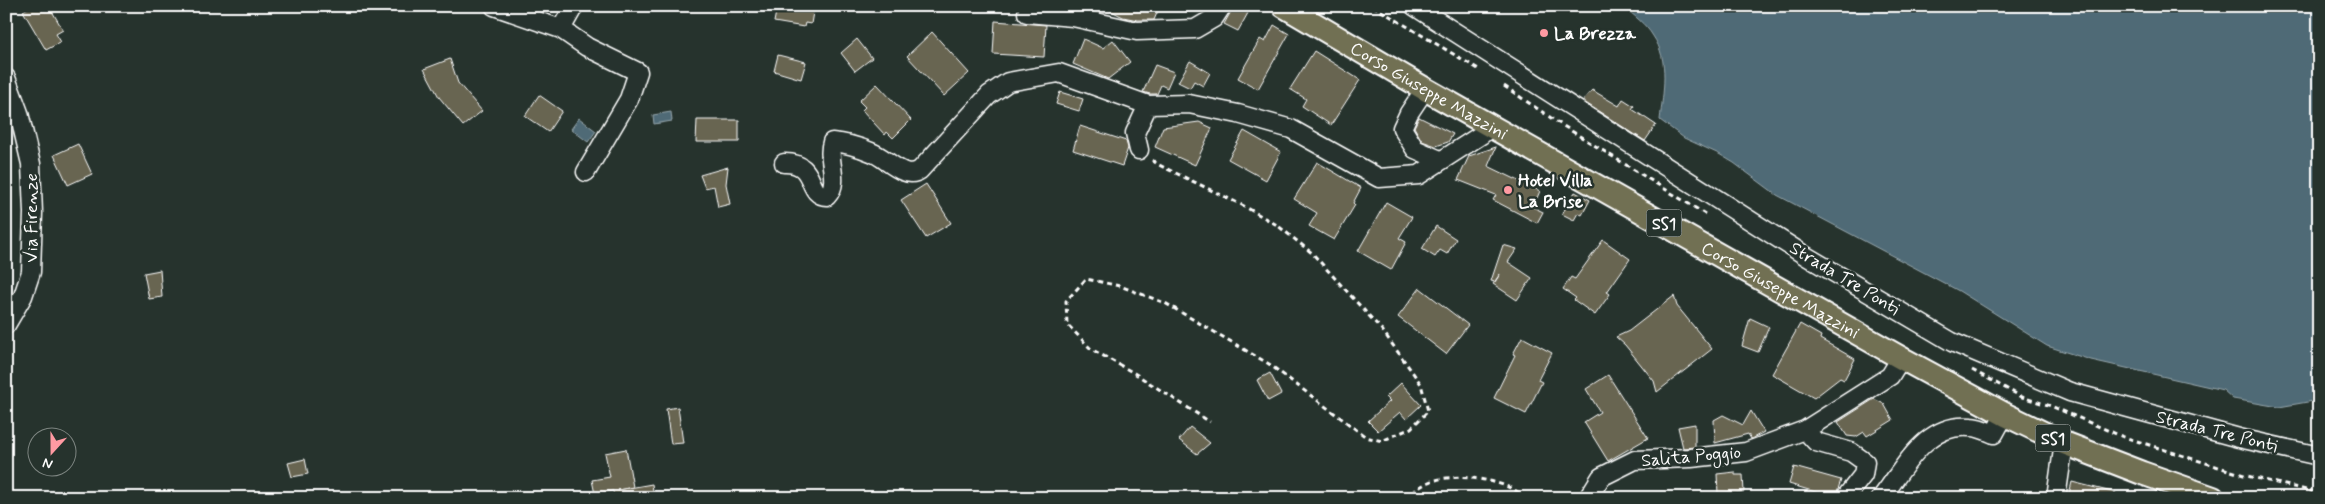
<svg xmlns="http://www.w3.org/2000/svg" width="2325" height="504" viewBox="0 0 2325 504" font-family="Mynerve,sans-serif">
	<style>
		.water { fill: #506b76; stroke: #96a6ad }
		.building { fill: #686551; stroke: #fff }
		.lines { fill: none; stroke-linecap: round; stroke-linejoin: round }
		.minor-casing { stroke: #fff; stroke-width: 21 }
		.major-casing { stroke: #fff; stroke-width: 26 }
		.path { stroke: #fff; stroke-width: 3; stroke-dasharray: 5 4; stroke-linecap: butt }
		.minor { stroke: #26332d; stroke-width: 18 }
		.major { stroke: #716f52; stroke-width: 22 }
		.poi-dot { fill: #ff9aa2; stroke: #26332d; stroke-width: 2 }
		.labels { text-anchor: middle; stroke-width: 5; stroke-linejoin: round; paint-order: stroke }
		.shield { fill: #26332d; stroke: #bec2c0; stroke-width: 1 }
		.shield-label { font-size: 16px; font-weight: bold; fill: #fff }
		.poi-label { font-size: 18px; font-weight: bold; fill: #fff; stroke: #26332d; text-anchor: start }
		.street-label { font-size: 18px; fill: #fff; stroke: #26332d }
	</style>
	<rect width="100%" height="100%" fill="#26332d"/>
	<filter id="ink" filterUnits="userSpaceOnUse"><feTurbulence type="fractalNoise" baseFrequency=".02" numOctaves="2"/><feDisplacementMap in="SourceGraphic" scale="10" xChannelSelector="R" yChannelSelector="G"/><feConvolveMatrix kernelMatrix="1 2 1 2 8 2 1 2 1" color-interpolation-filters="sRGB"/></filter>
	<g filter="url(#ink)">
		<path class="water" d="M1623,6H2319V400L2279,407L2233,399L2223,390L2091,360L2047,346L1959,291L1777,195L1734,163L1719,154L1684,138L1660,120C1663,92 1670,61 1653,36C1646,24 1633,15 1623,6Z
			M671,112L672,121L654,124L653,115Z
			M579,118L596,131L588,142L571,129Z"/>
		<path class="building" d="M31,6H49L63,30L56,34L61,42L46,50L23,11Z
			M798,6H814L811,24L805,23L804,27L774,22L777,7L797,11Z
			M1102,6H1160L1154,20H1138L1123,17Z
			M1234,6L1248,13L1238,31L1224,24Z
			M995,21L1046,25L1044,57L993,54Z
			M1274,25L1289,34L1258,89L1238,78L1260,39L1265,42Z
			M932,32L969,73L944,96L907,56Z
			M857,39L872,58L855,71L841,53Z
			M1083,39L1103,48L1113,40L1130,62L1108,79L1073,64Z
			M1314,51L1360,80L1331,125L1302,106L1306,99L1290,89Z
			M778,55L806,62L801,79L774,71Z
			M450,59L458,83L482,111L463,126L439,97L424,69Z
			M1190,61L1210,73L1203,86L1194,81L1190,88L1178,82Z
			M1155,65L1174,72L1167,88L1161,85L1157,94H1150L1143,92Z
			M877,84L911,120L893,138L887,132L885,135L862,110L865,107L859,101Z
			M1592,90L1619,106L1623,99L1634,106L1632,109L1656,125L1645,141L1584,102V99Z
			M1060,92L1083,99L1079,111L1056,104Z
			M539,95L562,111L548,132L525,116Z
			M1419,117L1453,134L1448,142L1436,146L1422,141L1414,127Z
			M697,120H739V142H696Z
			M1199,122L1212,128L1195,165L1155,147L1163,127Z
			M1080,126L1126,141L1128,148L1122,166L1073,150Z
			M1244,131L1281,152L1266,180L1228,159Z
			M78,144L92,174L68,185L54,155Z
			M1496,147L1488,166L1540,191L1533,207L1543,212L1537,223L1493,200L1496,195L1458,180L1469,156Z
			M1317,162L1361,188L1353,203L1355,205L1334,240L1309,226L1317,213L1294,199Z
			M728,167L726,184L730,204L718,207L714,186L705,188L700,175Z
			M926,184L951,223L926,238L901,200Z
			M1575,192L1590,200L1582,215L1578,213L1574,220L1562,214Z
			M1386,202L1412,217L1399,238L1406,242L1391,270L1358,251Z
			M1436,226L1456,239L1447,254L1440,250L1435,257L1422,249Z
			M1603,240L1630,259L1607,292L1610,294L1595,315L1574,300L1576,298L1563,289L1571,277L1575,279Z
			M1503,245L1517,249L1508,262L1532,278L1517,300L1493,284L1500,274L1495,282L1491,281Z
			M160,270L162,297L149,299L144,273Z
			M1420,288L1468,325L1446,354L1398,317Z
			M1674,296L1677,306L1712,349L1657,392L1654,381L1625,345L1616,337L1629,331Z
			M1750,318L1769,327L1758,352L1742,346Z
			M1800,324L1821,336L1820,339L1855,359L1844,380L1840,378L1814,398L1772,374Z
			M1522,337L1552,353L1538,380L1542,382L1526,414L1494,398L1515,355L1513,354Z
			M1270,373L1281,394L1268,401L1257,380Z
			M1608,375L1648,438L1608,461L1584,422L1600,412L1586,389Z
			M1401,383L1421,405L1406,419L1400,412L1378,431L1368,421L1390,401L1386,397Z
			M1874,399L1884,404L1893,420L1867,436L1864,432L1856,437L1847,436L1838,422Z
			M678,407L683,443L671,444L666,409Z
			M1751,411L1764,432L1751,439L1748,434L1715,443L1714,420L1723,415L1743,425Z
			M1695,424V447L1683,448L1678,427Z
			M1190,427L1210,443L1197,454L1179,440Z
			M626,449L633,487L618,490L652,484L654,498H614L613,491L595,494L592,480L610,477L605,453Z
			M305,459L308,474L292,477L288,463Z
			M1794,467L1841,480L1835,498L1789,484Z
			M1735,472V475H1743L1744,492L1718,494L1717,474Z
			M2072,482L2116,493L2115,498H2068Z"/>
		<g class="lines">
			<defs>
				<path id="minor" d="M494,6L561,29L587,47L638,72L629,99L586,172
					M1414,6L1806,256L1952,342L2070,392L2239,438L2319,456
					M1027,13L1073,17L1137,31L1195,29L1214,18L1222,6
					M561,29L574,6
					M6,78L19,113L31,164L33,213L31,272L23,296L6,325
					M1425,89L1409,113L1402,128L1415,149L1440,160
					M1139,150L1135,133L1148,105
					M784,163C818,162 805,196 827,196C841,181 826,160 832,142C845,143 859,147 871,152C886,157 904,181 920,170L989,95L1008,82L1059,73L1148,105L1189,104L1238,114L1291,129L1379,178L1419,175L1481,135L1492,125
					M1805,430L1816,442L1851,452L1865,462L1863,475L1845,498
					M1588,498L1601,477L1635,460L1691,458L1746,452L1805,430L1890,376L1901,358
					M1881,498C1905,468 1925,422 1971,427C1978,427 1987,431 1994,434L2005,414
					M2056,498L2064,443"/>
				<g id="major">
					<path id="s1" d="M1284,6L1425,89L1901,358L2006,415L2064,443L2142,473L2213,498"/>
				</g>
			</defs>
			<use href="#minor" class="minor-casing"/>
			<use href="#major" class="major-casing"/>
			<path class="path" d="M1373,6L1480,70
				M1504,86L1557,122L1705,214
				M1152,160L1159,165L1242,205L1277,225L1312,253L1382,330L1421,384L1428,411L1411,428L1382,441L1366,437L1269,364L1165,303L1120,286L1086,279L1066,301L1067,324L1091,349L1134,373L1210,422
				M1972,370L2022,397L2051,406L2121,436L2247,476L2319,493
				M1405,498C1414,491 1425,482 1436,480C1459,473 1508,480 1525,498"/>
			<use href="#minor" class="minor"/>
			<use href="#major" class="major"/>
		</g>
	</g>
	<g class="poi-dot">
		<circle cx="1544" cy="33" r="5"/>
		<circle cx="1508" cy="190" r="5"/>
	</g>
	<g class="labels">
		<g class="shield">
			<rect x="1646.5" y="209.5" width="35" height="27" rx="4"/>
			<rect x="2035.5" y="424.5" width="35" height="27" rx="4"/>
		</g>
		<g class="shield-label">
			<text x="1664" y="229">SS1</text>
			<text x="2053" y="444">SS1</text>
		</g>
		<g class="poi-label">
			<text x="1554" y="39">La Brezza</text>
			<text x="1518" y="186">Hotel Villa<tspan x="1518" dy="21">La Brise</tspan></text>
		</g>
		<g class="street-label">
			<text dy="6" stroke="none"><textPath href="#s1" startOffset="168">Corso Giuseppe Mazzini</textPath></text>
			<text transform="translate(31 218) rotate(-90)" y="6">Via Firenze</text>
			<text transform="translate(1845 278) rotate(31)" y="6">Strada Tre Ponti</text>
			<text dy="6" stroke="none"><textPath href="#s1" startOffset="572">Corso Giuseppe Mazzini</textPath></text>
			<text transform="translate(2217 431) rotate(14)" y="6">Strada Tre Ponti</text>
			<text transform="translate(1691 456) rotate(-5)" y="6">Salita Poggio</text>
		</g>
	</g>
	<rect width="2325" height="504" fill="none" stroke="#26332d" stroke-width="25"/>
	<rect x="12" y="12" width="2300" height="479" fill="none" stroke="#fff" stroke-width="2" filter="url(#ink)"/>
	<g transform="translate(52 452) rotate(201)"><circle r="24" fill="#26332d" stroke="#7d8581"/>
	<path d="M0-4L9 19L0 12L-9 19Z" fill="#ff9aa2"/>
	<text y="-8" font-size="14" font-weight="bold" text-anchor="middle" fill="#ffffff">N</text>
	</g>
</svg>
